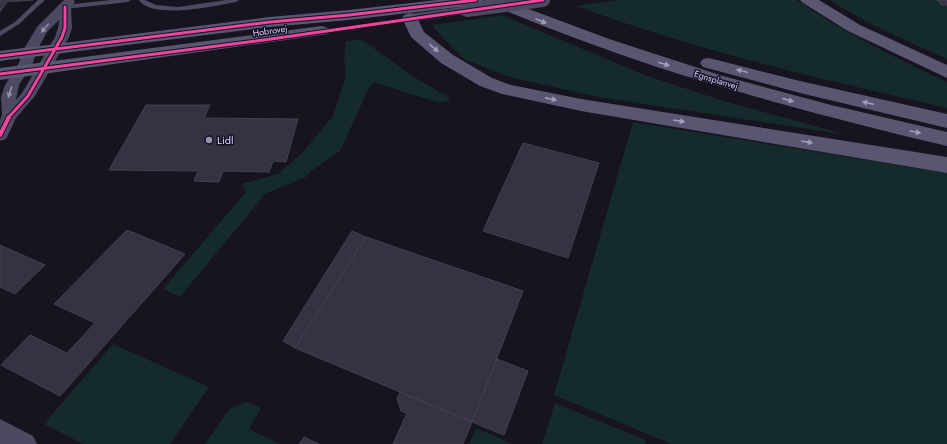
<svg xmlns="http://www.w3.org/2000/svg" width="947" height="444" viewBox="0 0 947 444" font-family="Jost,sans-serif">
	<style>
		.green { fill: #142a2b }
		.building { fill: #353241; stroke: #433f52 }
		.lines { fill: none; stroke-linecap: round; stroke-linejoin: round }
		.service { fill: #4c4960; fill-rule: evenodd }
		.minor { fill: #4c4960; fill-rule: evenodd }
		.secondary { fill: #595671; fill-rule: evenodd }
		.minor-bridge { stroke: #4c4960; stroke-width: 14 }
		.cycleway-far1-casing { stroke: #140f24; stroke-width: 5 }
		.cycleway-casing { stroke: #140f24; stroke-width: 6 }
		.cycleway-far1 { stroke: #ed469a; stroke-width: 3 }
		.cycleway { stroke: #ed469a; stroke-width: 4 }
		.oneway { fill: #a09bbe }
		.oneway2 { fill: #948eae }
		.poi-dot { fill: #9691af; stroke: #140f24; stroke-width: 1.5 }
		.labels { text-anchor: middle; stroke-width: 3; stroke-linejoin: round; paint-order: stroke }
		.far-street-label { font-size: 9px; fill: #dbd4fd; stroke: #140f24 }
		.poi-label { font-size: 11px; fill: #dbd4fd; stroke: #140f24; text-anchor: start }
	</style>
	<rect width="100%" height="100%" fill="#17141f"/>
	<path class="green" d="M617,0H797C844,33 896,58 947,82V108C823,79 697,51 577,6Z
		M830,0H947V59C907,41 866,24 830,0Z
		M502,15L647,76L724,101L847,135L598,97L509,77L464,59L441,36L432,25Z
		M361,39L414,77L450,98L448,101L439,103L374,82L369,88L340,151L311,171L306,177L265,194L180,297L163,289L246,192L241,184L278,174L303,152L333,116L346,76L344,58L346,41Z
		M633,122L947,173V444H671L554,395Z
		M113,344L209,387L170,444H83L44,424Z
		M247,402L261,408L249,429L280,444H205L230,408Z
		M555,403L646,440L645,444H542Z
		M476,428L512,444H469Z"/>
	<path class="building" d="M0,0H33L7,2L0,12Z
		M937,0H947V5H942Z
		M146,105H210L204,118L298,119L286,162L273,161L269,172L223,171L219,182L194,181L198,171L109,170Z
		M523,143L599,163L568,258L483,231Z
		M127,230L185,254L60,396L1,365L30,335L67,353L95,323L54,304Z
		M352,231L366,237L295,348L283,341Z
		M366,237L523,291L472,422L295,348Z
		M0,245L45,265L15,294L0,287Z
		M497,359L528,371L504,435L472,422Z
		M400,392L472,422L463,444H393L407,413L401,411L397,398Z
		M304,437L319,444H299Z"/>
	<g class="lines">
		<path class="service" d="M38,0H45L19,24L0,36V31L15,22Z
			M111,0H131L128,2L65,9L62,7L65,5Z
			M139,0H145L156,5L178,7L226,0H239L236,2C215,6 152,20 139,0Z"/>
		<path class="minor" d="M64,0H74L75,2L71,7L72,28L69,37L35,96L16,118L6,139L0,141V120L2,115L1,97L5,85L19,63L22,52L37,27ZM59,20L58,28L55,37L22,93L16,100L19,85L33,63L36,52L47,32Z
			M467,6L471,7L473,10L471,13L410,22L405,21L404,18L405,15L410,14Z
			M0,419L33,436L37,444H0Z"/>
		<path class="secondary" d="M437,0H484L481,3L476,5L349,20L270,27L0,61V51L270,17L349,10Z
			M484,0H505L609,39L723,76L831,105L947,132V146C849,123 751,97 654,66C597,47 542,26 487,3Z
			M800,0H819L860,25L947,65V78L848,31L803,3Z
			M410,13L416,15L424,32L453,55L492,78L511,85L581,99L947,157V173L581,111L502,94L480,86L441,63L411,37L402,18L404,15Z
			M322,26L328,28L330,31L328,34L0,80V68Z
			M709,58L800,81L947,114V128L800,93L703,67L700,63L703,59Z"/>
		<path class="minor-bridge" d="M467,10L543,0"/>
		<defs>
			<path id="cycleway-far1" d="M0,56L270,22L349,15L476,0
				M0,74L271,39L543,0
				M8,118L28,96L62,37L65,28V7"/>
			<path id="cycleway" d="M0,135L9,117"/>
		</defs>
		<use href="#cycleway-far1" class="cycleway-far1-casing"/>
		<use href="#cycleway" class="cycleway-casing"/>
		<use href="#cycleway-far1" class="cycleway-far1"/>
		<use href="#cycleway" class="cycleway"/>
	</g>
	<defs><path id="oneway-solid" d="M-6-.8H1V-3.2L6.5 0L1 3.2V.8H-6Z"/></defs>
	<g class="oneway">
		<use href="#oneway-solid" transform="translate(541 21) rotate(22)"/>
		<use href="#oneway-solid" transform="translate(434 48) rotate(41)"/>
		<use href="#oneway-solid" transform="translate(664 64) rotate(17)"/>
		<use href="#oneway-solid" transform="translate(742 71) rotate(-165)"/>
		<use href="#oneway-solid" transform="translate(551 99) rotate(11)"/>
		<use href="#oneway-solid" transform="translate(788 100) rotate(15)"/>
		<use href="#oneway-solid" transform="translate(868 103) rotate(-167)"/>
		<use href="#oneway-solid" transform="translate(679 121) rotate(9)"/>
		<use href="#oneway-solid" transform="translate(915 132) rotate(12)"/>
		<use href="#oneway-solid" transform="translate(807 142) rotate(9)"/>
	</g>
	<g class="oneway2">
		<use href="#oneway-solid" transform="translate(45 28) rotate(130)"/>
		<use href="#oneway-solid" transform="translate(10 92) rotate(108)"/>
	</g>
	<circle class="poi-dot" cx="209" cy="140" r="4"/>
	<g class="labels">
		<g class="far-street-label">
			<text transform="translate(270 31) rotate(-8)" y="3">Hobrovej</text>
			<text transform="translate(716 80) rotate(17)" y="3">Egnsplanvej</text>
		</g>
		<g class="poi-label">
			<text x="217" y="144">Lidl</text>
		</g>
	</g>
</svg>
